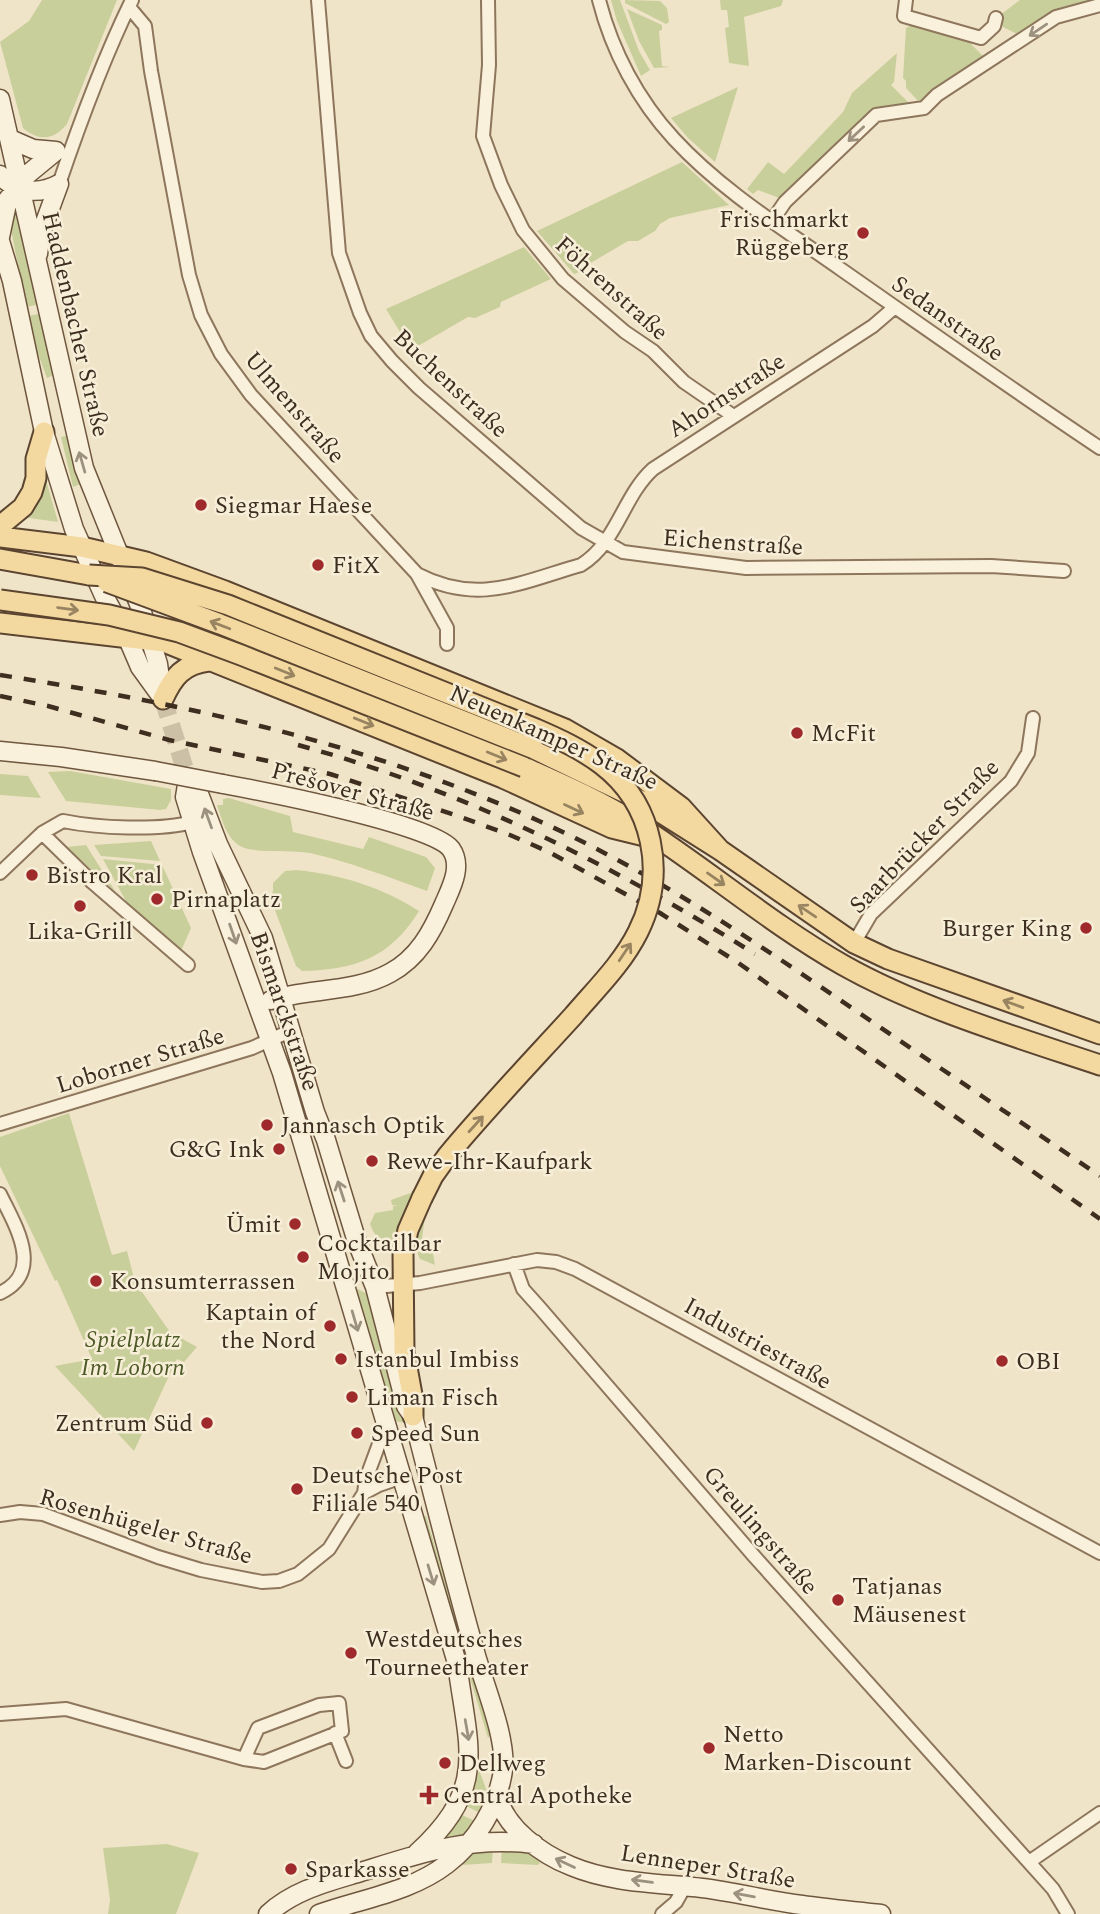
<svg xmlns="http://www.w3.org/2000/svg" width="1100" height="1914" viewBox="0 0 1100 1914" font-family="Spectral,serif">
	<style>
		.green { fill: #c9cf9b }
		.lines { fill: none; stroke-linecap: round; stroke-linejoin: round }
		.secondary-tunnel { stroke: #ccc0a6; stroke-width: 18; stroke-dasharray: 18 9; stroke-linecap: butt }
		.street-casing { stroke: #8d765c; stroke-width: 16 }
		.secondary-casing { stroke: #6f573f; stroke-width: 21 }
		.primary-casing { stroke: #5b4430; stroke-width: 23 }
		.street { stroke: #faf1dc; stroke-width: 12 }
		.secondary { stroke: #faf1dc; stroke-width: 18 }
		.primary { stroke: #f3d9a0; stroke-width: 19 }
		.rail { stroke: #3d2e20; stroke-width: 4.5; stroke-dasharray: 12 12; stroke-linecap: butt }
		.secondary-bridge-casing { stroke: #6f573f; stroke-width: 21; stroke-linecap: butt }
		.primary-bridge-casing { stroke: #5b4430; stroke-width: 23; stroke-linecap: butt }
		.secondary-bridge { stroke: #faf1dc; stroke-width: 18 }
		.primary-bridge { stroke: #f3d9a0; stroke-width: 19 }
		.oneway { stroke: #9c907e }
		.oneway2 { stroke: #988460 }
		.poi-dot { fill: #9e2a2b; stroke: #f7eed8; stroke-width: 2.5 }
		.labels { text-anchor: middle; stroke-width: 5; stroke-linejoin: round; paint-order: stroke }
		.poi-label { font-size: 24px; fill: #3d2e20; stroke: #f7eed8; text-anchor: start }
		.street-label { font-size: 24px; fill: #3d2e20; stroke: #f7eed8 }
		.park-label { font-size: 24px; font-style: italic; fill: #4d5a26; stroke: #f7eed8 }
	</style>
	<rect width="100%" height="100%" fill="#f0e4c8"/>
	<path class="green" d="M42,0H117L67,124C54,140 39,142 23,128L0,42L29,21Z
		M611,0H620L639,51L650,70L641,76L617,21Z
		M625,0L660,1L667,8L669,22L666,24L625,3Z
		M720,0H783L781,6L744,17L749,66L729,63L725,28L729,27L727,10H721Z
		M1020,0H1097L1019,35L1003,27L998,20L1000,15Z
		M627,9L662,25V30L659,31L662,66L670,67L654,68L639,41Z
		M915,23L965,38L985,58L927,101L919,102L906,88V81L903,78L906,28Z
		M897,53L894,82L891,85L908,102L906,105L874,110L782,199L758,190L753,194L747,189L768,162L784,174L843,112L852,93Z
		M738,87L715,162L688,138L671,118Z
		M682,162L729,205L670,218L660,224L655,231L638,241H628L589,264V269L574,274L537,231Z
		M14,198L41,304L26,307L9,219Z
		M524,247L551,279L501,302L500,307L475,318L468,317L411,350L386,309Z
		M43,313L56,374L47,378L34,343L28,316Z
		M69,435L83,483L73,487L61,437Z
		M44,479L46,480L58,522L22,517Z
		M70,771L171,789V800L166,809L160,810L66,801L48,772Z
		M0,774L28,776L41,798L0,795Z
		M229,798L290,816L293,832L363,849L369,837L426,857L435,868L427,891C391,878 347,861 310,853C291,849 254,854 240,846C226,837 222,820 217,805H223V799Z
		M151,841L160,861L101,856L94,845Z
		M86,845L115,891L66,847Z
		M103,859L162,865L191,928L181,951L127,903Z
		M296,870C339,874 382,887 419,911C390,958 355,970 302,971L296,966L270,897L273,891V883L285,871Z
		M69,1113L112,1255L127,1251L135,1282L170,1332L197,1347L184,1362L177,1359L134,1451L55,1366L92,1359L57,1280L55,1281L0,1166V1137Z
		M416,1191L397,1248C382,1244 375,1238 370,1224L375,1213L393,1210V1206L397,1205H392L391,1200Z
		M430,1203L425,1216L421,1246L432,1248L435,1265L420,1259L415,1247L410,1246Z
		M358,1289L369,1295L407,1423L394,1421L355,1290Z
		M426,1516L490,1735L488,1738L422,1517Z
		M479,1770L488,1794L480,1813L466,1806Z
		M462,1815L475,1821L464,1837L446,1840V1837Z
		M167,1844L199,1853L176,1914H108L110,1900L103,1848Z
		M493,1846L492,1863L462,1865L477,1848Z
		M502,1846L527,1848L540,1863L538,1865L501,1863Z"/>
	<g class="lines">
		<path class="secondary-tunnel" d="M163,699L188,779"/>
		<defs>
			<path id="street" d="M318,0L339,253L360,313L371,336L392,361L419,388L581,528L623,552L746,568L991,566L1064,571
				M488,0L489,65L483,136L501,185L523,230L563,279L625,332L653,351L684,382L732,415
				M599,0C612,51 638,100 674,139C722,191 784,229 842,270C928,330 1013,390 1100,448
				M906,0L904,16L981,38L994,26L996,18
				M129,7L145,26L151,71L189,275L201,315L221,354L251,395L417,574L447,628V644
				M59,184C80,122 103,59 132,0
				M772,221L785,202L876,115L924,108L937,95L1056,17L1100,5
				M417,574C478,606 521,582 581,565C617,543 623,496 653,469L873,326L895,307
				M42,833L92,882L188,965
				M0,873L42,833L63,821C97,828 159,831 193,822
				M854,943L871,914L1011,781L1028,753L1033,718
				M0,1124L252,1048L290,1031
				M0,1194C15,1225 45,1272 0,1293
				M514,1264L523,1289L540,1308L754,1556L1053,1889L1068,1914
				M375,1287L420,1283L537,1260L556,1262L575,1269L1100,1553
				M364,1493L366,1479L386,1425
				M0,1515L20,1512L43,1514L158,1557L201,1570L262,1582L279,1581L298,1574L329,1549L364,1493L379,1485L402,1477
				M0,1714L66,1709L244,1759L264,1762L342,1731L339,1703L319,1705L258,1728L244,1759
				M335,1733L346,1761
				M1029,1862L1100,1813
				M662,1914L676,1902L685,1886"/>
			<path id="secondary" d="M0,99L84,468L141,609L158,664L163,699
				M10,139L33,149L56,151
				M0,175C16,193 39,195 59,184
				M0,237L8,199L28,174L56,151
				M0,241L12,281L44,432L74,529L105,598L128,639L140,667L161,696
				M38,254L41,233L59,184
				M0,751L61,757L155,771
				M188,779L199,794L218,844L263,938L315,1112L326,1140L357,1242L375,1287L406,1406L413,1416C433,1495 453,1574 475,1652C484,1685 507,1738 503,1770C498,1807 476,1842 447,1864C411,1892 361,1899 319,1914
				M188,779L185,797L202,852L282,1073L457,1663C468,1749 489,1787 417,1853
				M223,784C261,791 433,824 451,849C463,866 451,888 444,904C432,932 418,958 390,973C354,993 309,988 271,1000
				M497,1795C505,1828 541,1854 571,1866C611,1883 659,1883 702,1888C736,1892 769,1901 802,1905C828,1909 855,1911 881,1914
				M268,1914C294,1890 328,1882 361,1872C421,1853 469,1836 534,1844"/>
			<path id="primary" d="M0,526L23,507L32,492L36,478V459L44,432
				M0,537L82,547L146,562L225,591L565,729L617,759L681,807L720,850
				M0,559L89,575
				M0,623L164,642L503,778L612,828L661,840
				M163,699C173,677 183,664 209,661
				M534,749L644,802L720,850L854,943L888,959L1100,1034
				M524,767C562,784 601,801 637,824C707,869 771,924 843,965C919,1008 1016,1037 1100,1065
				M413,1416V1400L404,1351L403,1253L408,1230L422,1198"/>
		</defs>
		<use href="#street" class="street-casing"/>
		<use href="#secondary" class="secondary-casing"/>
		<use href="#primary" class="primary-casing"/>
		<use href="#street" class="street"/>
		<use href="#secondary" class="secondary"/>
		<use href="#primary" class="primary"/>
		<path class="rail" d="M0,675C185,704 367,743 539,821C657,874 764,948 871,1021C947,1073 1024,1124 1100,1176
			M0,696L48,706L169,740L330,774L458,816L510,835L549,852L660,913L737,962L1100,1219
			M298,745C463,790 611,864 755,954"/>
		<defs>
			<path id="secondary-bridge" d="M155,771L223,784"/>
			<path id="primary-bridge" d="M89,575L142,578L228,605L536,729C559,739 581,749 601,764C654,804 667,874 638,932C622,964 596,989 573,1016C531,1062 488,1107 448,1155L433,1176L422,1198
				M107,582L220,624L534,749
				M0,600L109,615L179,632L241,655L524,767"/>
		</defs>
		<use href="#secondary-bridge" class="secondary-bridge-casing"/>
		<use href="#primary-bridge" class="primary-bridge-casing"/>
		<use href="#secondary-bridge" class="secondary-bridge"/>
		<use href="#primary-bridge" class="primary-bridge"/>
	</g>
	<defs><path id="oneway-shaft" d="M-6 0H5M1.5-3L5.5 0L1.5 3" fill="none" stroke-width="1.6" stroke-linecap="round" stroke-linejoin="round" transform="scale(1.75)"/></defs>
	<g class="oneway">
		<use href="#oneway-shaft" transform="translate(1038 30) rotate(146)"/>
		<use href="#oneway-shaft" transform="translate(856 134) rotate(137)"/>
		<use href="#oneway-shaft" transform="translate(82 462) rotate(-106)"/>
		<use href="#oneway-shaft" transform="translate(208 818) rotate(-110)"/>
		<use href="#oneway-shaft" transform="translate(233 934) rotate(71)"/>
		<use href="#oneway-shaft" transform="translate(341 1191) rotate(-108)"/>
		<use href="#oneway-shaft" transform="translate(355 1321) rotate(74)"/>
		<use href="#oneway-shaft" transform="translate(431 1575) rotate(73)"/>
		<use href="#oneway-shaft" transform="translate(467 1730) rotate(80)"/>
		<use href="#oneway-shaft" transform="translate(565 1863) rotate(-155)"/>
		<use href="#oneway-shaft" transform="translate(642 1881) rotate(-172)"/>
		<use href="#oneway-shaft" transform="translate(744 1895) rotate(-170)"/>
	</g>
	<g class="oneway2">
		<use href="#oneway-shaft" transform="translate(68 609) rotate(8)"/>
		<use href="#oneway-shaft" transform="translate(220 625) rotate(-159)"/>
		<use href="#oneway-shaft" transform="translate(285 672) rotate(22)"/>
		<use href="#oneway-shaft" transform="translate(364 722) rotate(22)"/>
		<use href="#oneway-shaft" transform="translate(497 756) rotate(22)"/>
		<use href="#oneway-shaft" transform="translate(574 809) rotate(25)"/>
		<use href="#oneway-shaft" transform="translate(716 879) rotate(35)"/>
		<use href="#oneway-shaft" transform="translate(807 911) rotate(-146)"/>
		<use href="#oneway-shaft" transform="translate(625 952) rotate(-56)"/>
		<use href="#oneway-shaft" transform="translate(1013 1004) rotate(-160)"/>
		<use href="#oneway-shaft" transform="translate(476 1124) rotate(-48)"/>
	</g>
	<g class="poi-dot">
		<circle cx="863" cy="233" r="7"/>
		<circle cx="201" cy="505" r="7"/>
		<circle cx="318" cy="565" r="7"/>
		<circle cx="797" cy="733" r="7"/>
		<circle cx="32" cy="875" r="7"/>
		<circle cx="157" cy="899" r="7"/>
		<circle cx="80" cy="906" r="7"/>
		<circle cx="1086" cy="928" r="7"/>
		<circle cx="267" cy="1125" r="7"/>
		<circle cx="279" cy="1149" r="7"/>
		<circle cx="372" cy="1161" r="7"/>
		<circle cx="295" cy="1224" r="7"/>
		<circle cx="303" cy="1257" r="7"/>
		<circle cx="96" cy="1281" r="7"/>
		<circle cx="330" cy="1326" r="7"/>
		<circle cx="341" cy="1359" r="7"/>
		<circle cx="1002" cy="1361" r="7"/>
		<circle cx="352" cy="1397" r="7"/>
		<circle cx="207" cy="1423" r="7"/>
		<circle cx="357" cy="1433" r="7"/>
		<circle cx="297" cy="1489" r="7"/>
		<circle cx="838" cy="1600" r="7"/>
		<circle cx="351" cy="1653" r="7"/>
		<circle cx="709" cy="1748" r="7"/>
		<circle cx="445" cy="1763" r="7"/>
		<path d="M425.5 1784.5h7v7h7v7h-7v7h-7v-7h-7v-7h7z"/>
		<circle cx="291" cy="1869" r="7"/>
	</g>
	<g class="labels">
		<g class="poi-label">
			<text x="849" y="227" text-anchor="end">Frischmarkt<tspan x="849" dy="28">Rüggeberg</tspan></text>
			<text x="215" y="513">Siegmar Haese</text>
			<text x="332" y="573">FitX</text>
			<text x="811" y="741">McFit</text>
			<text x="46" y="883">Bistro Kral</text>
			<text x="171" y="907">Pirnaplatz</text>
			<text x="1072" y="936" text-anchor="end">Burger King</text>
			<text x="80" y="939" text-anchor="middle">Lika-Grill</text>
			<text x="281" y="1133">Jannasch Optik</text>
			<text x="265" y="1157" text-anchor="end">G&amp;G Ink</text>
			<text x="386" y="1169">Rewe-Ihr-Kaufpark</text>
			<text x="281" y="1232" text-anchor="end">Ümit</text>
			<text x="317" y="1251">Cocktailbar<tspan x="317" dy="28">Mojito</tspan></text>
			<text x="110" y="1289">Konsumterrassen</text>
			<text x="316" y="1320" text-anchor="end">Kaptain of<tspan x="316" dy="28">the Nord</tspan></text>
			<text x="355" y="1367">Istanbul Imbiss</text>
			<text x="1016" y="1369">OBI</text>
			<text x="366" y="1405">Liman Fisch</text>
			<text x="193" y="1431" text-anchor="end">Zentrum Süd</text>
			<text x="371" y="1441">Speed Sun</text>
			<text x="311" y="1483">Deutsche Post<tspan x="311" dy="28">Filiale 540</tspan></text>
			<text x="852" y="1594">Tatjanas<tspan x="852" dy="28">Mäusenest</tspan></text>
			<text x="365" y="1647">Westdeutsches<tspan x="365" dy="28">Tourneetheater</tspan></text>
			<text x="723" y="1742">Netto<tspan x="723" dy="28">Marken-Discount</tspan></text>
			<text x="459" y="1771">Dellweg</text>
			<text x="443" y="1803">Central Apotheke</text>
			<text x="305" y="1877">Sparkasse</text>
		</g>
		<g class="street-label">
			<text transform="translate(612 288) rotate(42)" y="8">Föhrenstraße</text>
			<text transform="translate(948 318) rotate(35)" y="8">Sedanstraße</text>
			<text transform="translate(76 324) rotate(77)" y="8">Haddenbacher Straße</text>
			<text transform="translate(451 383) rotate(43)" y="8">Buchenstraße</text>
			<text transform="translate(726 395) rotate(-33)" y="8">Ahornstraße</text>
			<text transform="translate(295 407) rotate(49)" y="8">Ulmenstraße</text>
			<text transform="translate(733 542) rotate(4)" y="8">Eichenstraße</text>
			<text transform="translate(554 737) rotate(24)" y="8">Neuenkamper Straße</text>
			<text transform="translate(353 791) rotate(15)" y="8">Prešover Straße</text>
			<text transform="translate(924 836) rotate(-46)" y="8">Saarbrücker Straße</text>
			<text transform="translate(285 1011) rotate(71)" y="8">Bismarckstraße</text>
			<text transform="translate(140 1060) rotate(-17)" y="8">Loborner Straße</text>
			<text transform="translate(758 1343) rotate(29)" y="8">Industriestraße</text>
			<text transform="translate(146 1526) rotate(16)" y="8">Rosenhügeler Straße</text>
			<text transform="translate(761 1530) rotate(49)" y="8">Greulingstraße</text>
			<text transform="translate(708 1866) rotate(9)" y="8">Lenneper Straße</text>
		</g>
		<g class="park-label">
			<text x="133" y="1347">Spielplatz<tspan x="133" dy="28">Im Loborn</tspan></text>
		</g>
	</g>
</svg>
